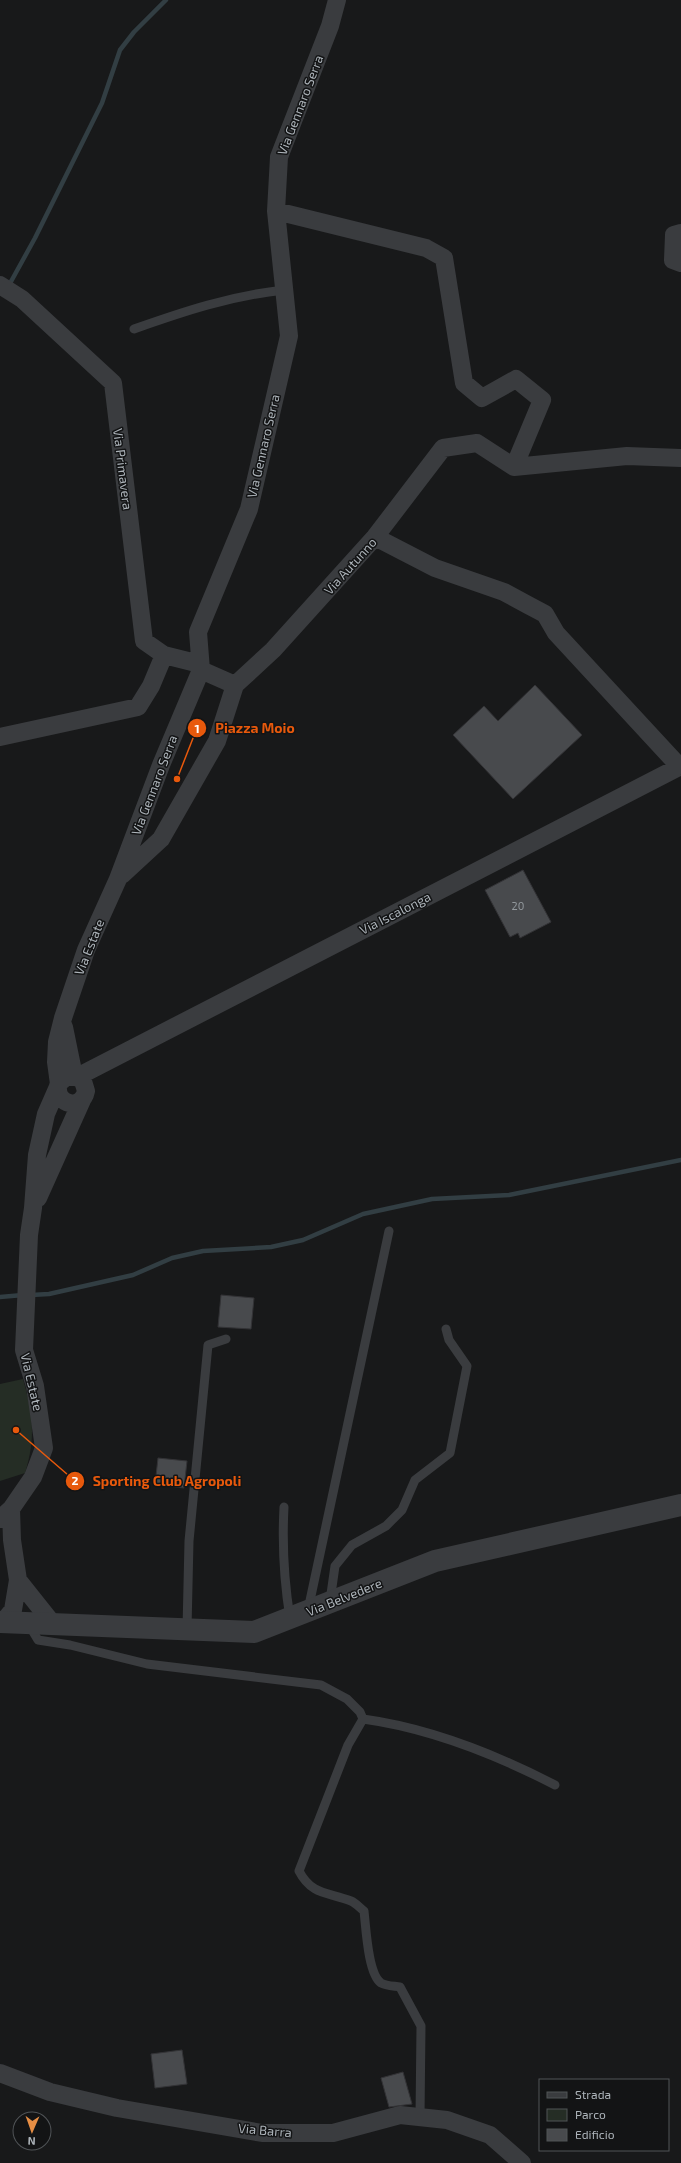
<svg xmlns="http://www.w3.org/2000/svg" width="681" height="2163" viewBox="0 0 681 2163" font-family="'Exo 2',sans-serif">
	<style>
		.green { fill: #252d25 }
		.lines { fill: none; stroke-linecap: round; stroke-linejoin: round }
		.stream { stroke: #323e43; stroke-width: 4.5 }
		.building { fill: #484a4d; stroke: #333336 }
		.service { stroke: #3a3c3f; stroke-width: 9 }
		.minor { stroke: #3a3c3f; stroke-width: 18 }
		.tertiary { stroke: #3a3c3f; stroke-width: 22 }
		.labels { text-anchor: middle; stroke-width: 3; stroke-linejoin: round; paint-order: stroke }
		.number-label { font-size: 11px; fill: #93999e }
		.street-label { font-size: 13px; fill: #acb3b9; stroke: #131415 }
		.leader { fill: none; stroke: #e8590c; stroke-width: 1.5 }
		.callout-dot { fill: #e8590c; stroke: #131415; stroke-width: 1.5 }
		.mark-label { font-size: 12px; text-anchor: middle; font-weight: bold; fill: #fff }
		.callout-label { font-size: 14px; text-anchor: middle; font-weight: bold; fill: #e8590c; stroke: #131415; stroke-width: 3; stroke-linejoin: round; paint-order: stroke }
	</style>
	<rect width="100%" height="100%" fill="#18191a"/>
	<path class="green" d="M23,1379C33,1414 36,1438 25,1473L0,1481V1384Z"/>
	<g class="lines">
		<path class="stream" d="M8,287L35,238L102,103L120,50L134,32L166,0
			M31,1295L49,1294L133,1275L172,1258L203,1251L271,1247L303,1240L363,1214L432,1199L509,1195L681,1160
			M0,1297L23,1295"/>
	</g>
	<path class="building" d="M535,685L582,735L513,799L453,735L484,706L498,721Z
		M523,870L551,922L520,938L518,933L510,937L485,890Z
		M221,1295L254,1298L251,1329L218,1327Z
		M158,1458L187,1461L184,1488L155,1485Z
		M182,2050L187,2084L155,2088L151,2054Z
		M403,2072L412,2104L389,2107L381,2078Z"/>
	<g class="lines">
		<path class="service" d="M134,329C185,311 230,296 284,290
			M284,1507C282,1545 284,1581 290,1618
			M330,1601L335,1566L352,1545L386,1526L402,1510L415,1480L450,1453L467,1366L449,1340L446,1329
			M308,1610L389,1231
			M29,1625L38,1640L70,1645L147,1664L321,1685L347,1699L360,1712L363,1719L348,1745L299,1871C312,1896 329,1892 351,1901C356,1903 360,1908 364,1911C366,1928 368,1974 381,1983C386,1986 394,1986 400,1987L421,2026L420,2117
			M187,1629L189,1541L208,1345L226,1339
			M363,1719C429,1728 495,1754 555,1785"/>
		<path class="minor" d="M276,211L426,248L444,258L464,383L482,398L516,379L542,400L514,467
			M681,233L674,235L673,260L681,263
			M0,285L22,299L113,383L144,641L164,655L200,664
			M375,537L435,568L504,592L528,605L545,614L556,633L679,766
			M201,670L235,685
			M0,737L138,707L151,686L164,655
			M122,875L161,839L217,741L235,685L273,650L375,537L443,448L477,443L514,467L627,456L681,458
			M64,1027L74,1076
			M77,1077L681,766
			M59,1084L56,1062L57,1042L63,1018L86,950L118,879L161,765L201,670L198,632L249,509L289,336L276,211L279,157L330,26L337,0
			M38,1198L82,1100
			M0,1519L11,1509L33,1477L44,1448L35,1386L24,1350L29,1235L33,1208L37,1155L46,1114L60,1082L66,1077H77L83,1081L86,1091C82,1111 56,1105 58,1086
			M18,1580L53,1624
			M3,1622L13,1610L18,1580L12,1540L11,1509
			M0,2073L50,2092L117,2108L262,2133H333L400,2115L447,2120L490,2135L522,2163"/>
		<path class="tertiary" d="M0,1622L254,1632L435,1561L681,1505"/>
	</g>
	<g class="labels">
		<g class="number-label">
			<text x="518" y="910">20</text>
		</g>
		<g class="street-label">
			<text transform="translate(300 105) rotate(-69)" y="5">Via Gennaro Serra</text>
			<text transform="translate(263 446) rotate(-77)" y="5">Via Gennaro Serra</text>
			<text transform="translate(123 469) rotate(83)" y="5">Via Primavera</text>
			<text transform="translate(350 566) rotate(-48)" y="5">Via Autunno</text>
			<text transform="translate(154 785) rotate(-69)" y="5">Via Gennaro Serra</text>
			<text transform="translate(395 913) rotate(-27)" y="5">Via Iscalonga</text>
			<text transform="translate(89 947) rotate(-68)" y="5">Via Estate</text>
			<text transform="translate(32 1382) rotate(77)" y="5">Via Estate</text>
			<text transform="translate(344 1597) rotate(-22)" y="5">Via Belvedere</text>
			<text transform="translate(265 2130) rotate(5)" y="5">Via Barra</text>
		</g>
	</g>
	<path class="leader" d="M177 779L197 728M16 1430L75 1481"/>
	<g class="callout-dot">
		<circle cx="177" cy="779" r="4"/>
		<circle cx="16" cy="1430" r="4"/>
		<circle cx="197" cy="728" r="10"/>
		<circle cx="75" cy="1481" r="10"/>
	</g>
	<g class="mark-label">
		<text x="197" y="733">1</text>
		<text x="75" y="1485">2</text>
	</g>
	<g class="callout-label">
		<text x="255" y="733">Piazza Moio</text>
		<text x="167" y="1486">Sporting Club Agropoli</text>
	</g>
	<rect x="539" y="2079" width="130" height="72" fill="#131415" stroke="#505457"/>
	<rect x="547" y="2092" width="20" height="6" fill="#3a3c3f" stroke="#505457"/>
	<text x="575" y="2099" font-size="12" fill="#acb3b9">Strada</text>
	<rect x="547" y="2109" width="20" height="12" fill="#252d25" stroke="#505457"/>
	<text x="575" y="2119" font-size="12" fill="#acb3b9">Parco</text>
	<rect x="547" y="2129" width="20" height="12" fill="#484a4d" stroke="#505457"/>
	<text x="575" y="2139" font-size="12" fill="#acb3b9">Edificio</text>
	<g transform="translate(32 2131) rotate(182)"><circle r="19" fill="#131415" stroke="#505457"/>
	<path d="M0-3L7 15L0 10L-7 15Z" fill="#e78e44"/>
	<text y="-6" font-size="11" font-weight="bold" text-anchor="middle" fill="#acb3b9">N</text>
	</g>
</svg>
